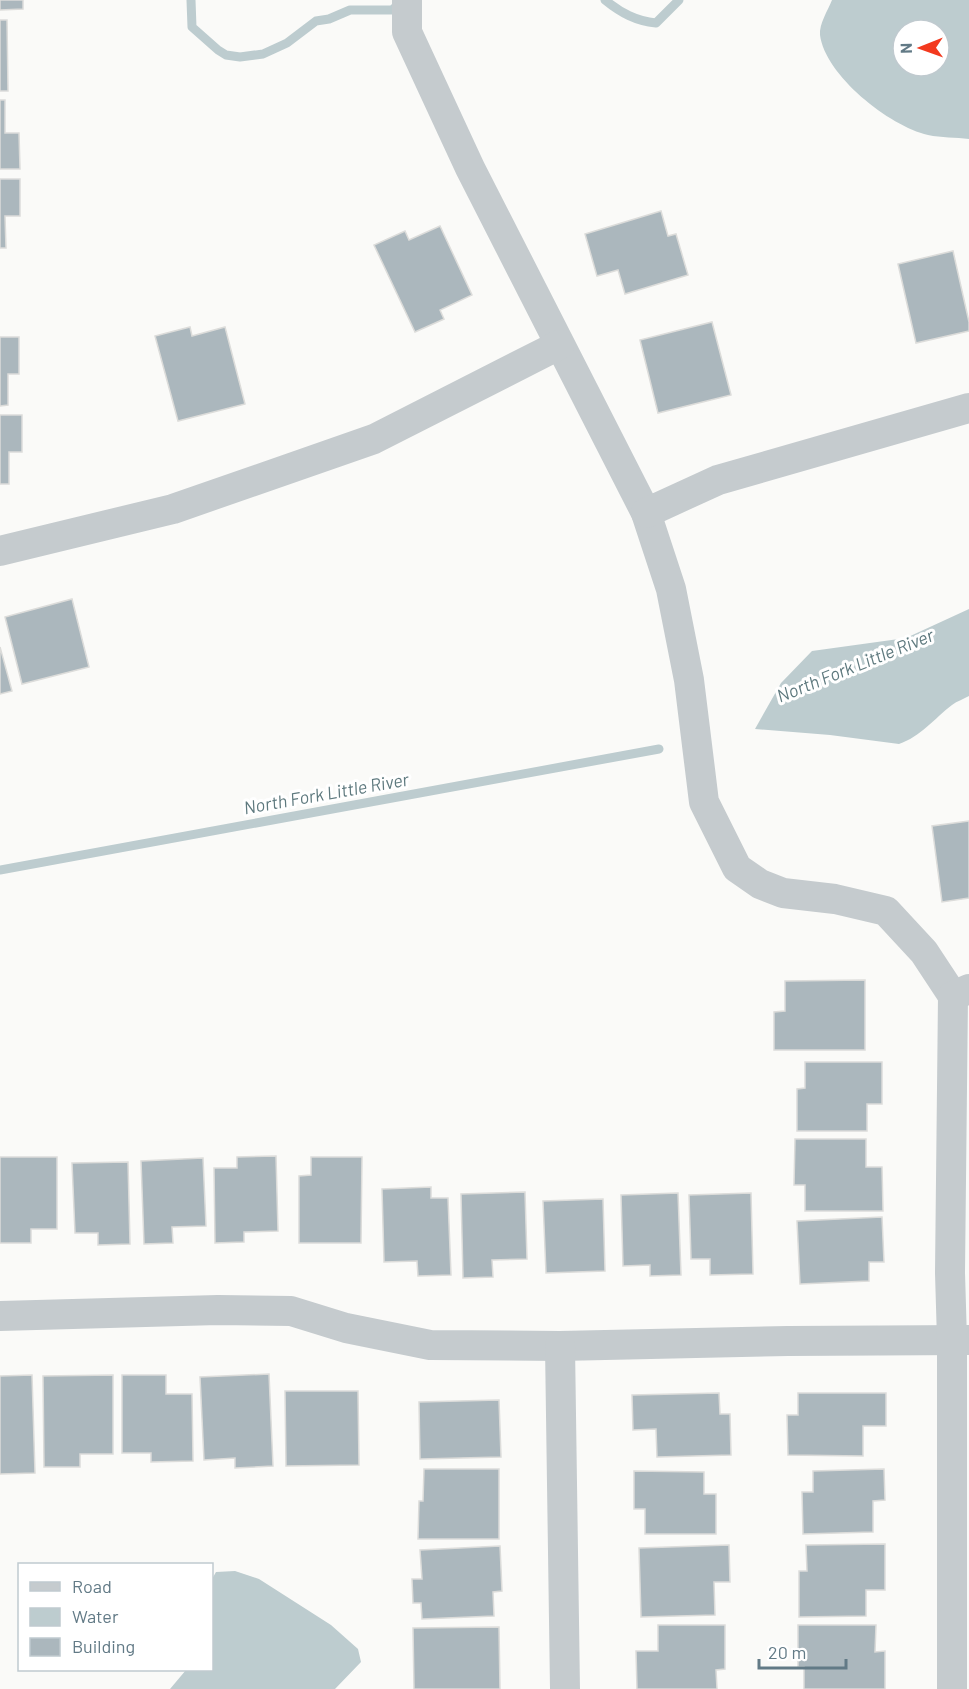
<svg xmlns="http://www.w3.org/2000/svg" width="969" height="1689" viewBox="0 0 969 1689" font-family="Barlow,sans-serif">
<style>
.water{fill:#bdcccf;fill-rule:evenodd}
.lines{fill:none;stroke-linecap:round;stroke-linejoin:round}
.stream{stroke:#bdcccf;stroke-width:9}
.building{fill:#abb7bd;stroke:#dcdcda;stroke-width:1.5}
.street{stroke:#c5cbce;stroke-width:30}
.labels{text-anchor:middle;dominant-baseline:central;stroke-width:6;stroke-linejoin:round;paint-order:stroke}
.water-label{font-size:18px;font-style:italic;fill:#5e797e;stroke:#fff}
</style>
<rect width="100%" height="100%" fill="#fafaf8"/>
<g class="water">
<path d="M832 0H969V139C956 137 941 138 928 135 889 126 825 75 820 35 819 24 828 10 832 0ZM903 30H939V66H903Z"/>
<path d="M969 609V696C964 699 957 701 952 705 935 718 920 737 899 744L830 735 755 729 781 683 812 651 906 638Z"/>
<polygon points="235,1571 259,1579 331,1625 358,1649 361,1662 335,1689 170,1689 186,1670 212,1670 212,1579 216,1572"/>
</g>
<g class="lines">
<g class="stream">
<polyline points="191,0 192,27 218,50 226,55 240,57 263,54 287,43 316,21 329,19 350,10 392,10 401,2"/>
<path d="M605 0C621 13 636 21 656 23L679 0"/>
<polyline points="0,870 659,749"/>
</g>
</g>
<g class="building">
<polygon points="0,0 23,0 23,9 0,10"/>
<polygon points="0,20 7,20 8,91 0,91"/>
<polygon points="0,100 5,100 5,133 19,133 20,169 0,169"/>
<polygon points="0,179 20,179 20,216 5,216 6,248 0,248"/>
<polygon points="661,211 668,236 676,234 688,275 625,294 618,270 597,276 585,234"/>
<polygon points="440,226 472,295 440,310 444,319 415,332 374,245 405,231 409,240"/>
<polygon points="953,251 969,322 969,331 916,343 898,264"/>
<polygon points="712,322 731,395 658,413 640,340"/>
<polygon points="190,327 192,336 225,327 245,404 178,421 155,336"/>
<polygon points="0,337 19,337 19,374 8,374 8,405 0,406"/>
<polygon points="0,415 22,415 22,452 9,452 9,484 0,484"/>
<polygon points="72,599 89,667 22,684 5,617"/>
<polygon points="0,647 12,691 0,694"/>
<polygon points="969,821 969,898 942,902 932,826"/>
<polygon points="865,980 865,1050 774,1050 774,1012 785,1011 785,981"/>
<polygon points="805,1062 882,1062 882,1104 867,1104 867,1131 797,1131 797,1089 805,1088"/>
<polygon points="795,1139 866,1139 866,1167 882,1167 883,1211 805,1211 805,1185 794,1185"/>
<polygon points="276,1156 278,1231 244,1232 244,1242 215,1243 214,1168 237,1168 237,1157"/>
<polygon points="0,1157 57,1157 57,1229 31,1229 31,1243 0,1243"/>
<polygon points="311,1157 362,1157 361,1243 299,1243 299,1176 311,1175"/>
<polygon points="203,1158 206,1226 172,1227 173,1243 144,1244 141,1161"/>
<polygon points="128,1162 130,1244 98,1245 98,1233 75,1233 72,1163"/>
<polygon points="431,1187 431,1198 448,1198 451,1275 418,1276 417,1261 384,1262 382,1189"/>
<polygon points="525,1192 527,1259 492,1260 493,1277 463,1278 461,1194"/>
<polygon points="678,1193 681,1275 650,1276 650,1265 623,1266 621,1195"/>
<polygon points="751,1193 753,1274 710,1275 710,1259 691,1259 689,1195"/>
<polygon points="603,1199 605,1271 546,1273 543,1201"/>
<polygon points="882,1217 884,1262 869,1262 869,1281 800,1284 797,1221"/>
<polygon points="269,1374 273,1466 235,1468 235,1458 204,1460 200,1377"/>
<polygon points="32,1375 35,1473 0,1474 0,1376"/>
<polygon points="113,1375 113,1454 80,1454 80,1467 44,1467 43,1376"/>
<polygon points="122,1375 166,1375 166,1394 192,1394 193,1461 151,1462 151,1453 122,1453"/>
<polygon points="285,1391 358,1391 359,1465 286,1466"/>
<polygon points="719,1393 720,1414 730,1414 731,1455 657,1457 656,1429 633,1430 632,1395"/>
<polygon points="798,1393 886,1393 886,1426 863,1426 863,1456 788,1455 787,1415 798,1415"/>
<polygon points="499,1400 501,1457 420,1459 419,1402"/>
<polygon points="424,1469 499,1469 499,1539 418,1539 419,1501 423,1501"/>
<polygon points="884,1469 885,1500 873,1501 873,1532 803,1534 802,1492 813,1492 813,1471"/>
<polygon points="634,1471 704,1472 704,1494 716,1494 716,1534 645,1534 645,1509 634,1509"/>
<polygon points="885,1544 885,1590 866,1590 866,1616 799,1617 799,1571 807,1571 806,1545"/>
<polygon points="729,1545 730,1582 714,1582 715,1615 641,1617 639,1548"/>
<polygon points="500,1546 502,1591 493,1592 494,1616 422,1619 421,1603 413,1603 412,1579 422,1579 420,1550"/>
<polygon points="658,1625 725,1625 725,1669 716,1670 717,1689 637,1689 636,1651 658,1651"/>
<polygon points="798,1625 876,1625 875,1652 885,1651 885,1689 804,1689 804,1667 798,1667"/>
<polygon points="499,1627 500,1689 414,1689 413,1628"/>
</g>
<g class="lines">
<g class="street">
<polyline points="407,0 407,32 470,168 646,513 671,589 689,680 704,802 737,868 760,884 783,893 835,899 886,911 924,952 953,996"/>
<polyline points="646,513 718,480 969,408"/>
<polyline points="0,551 173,509 374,439 559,345"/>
<polyline points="0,1316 218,1310 291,1311 346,1328 430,1345 560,1346 788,1341 969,1340"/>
<polyline points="560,1346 565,1689"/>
<polyline points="952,1689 952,1340 950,1273 953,996 969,989"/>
</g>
</g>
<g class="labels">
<g class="water-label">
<text transform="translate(855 665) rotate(-22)">North Fork Little River</text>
<text transform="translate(326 793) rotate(-10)">North Fork Little River</text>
</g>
</g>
<rect x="18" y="1563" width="195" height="108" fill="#ffffff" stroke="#c0cacf" stroke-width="1.5"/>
<rect x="30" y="1582" width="30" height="9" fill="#c5cbce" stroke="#c0cacf" stroke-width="1.5"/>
<text x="72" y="1593" font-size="18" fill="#627a86">Road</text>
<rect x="30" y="1608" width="30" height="18" fill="#bdcccf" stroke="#c0cacf" stroke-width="1.5"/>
<text x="72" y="1623" font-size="18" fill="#627a86">Water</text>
<rect x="30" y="1638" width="30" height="18" fill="#abb7bd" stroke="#c0cacf" stroke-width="1.5"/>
<text x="72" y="1653" font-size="18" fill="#627a86">Building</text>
<g transform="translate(921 48) rotate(269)"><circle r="28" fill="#ffffff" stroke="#c0cacf" stroke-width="1.5"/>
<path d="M0-4.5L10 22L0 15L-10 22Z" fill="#f3391e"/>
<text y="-9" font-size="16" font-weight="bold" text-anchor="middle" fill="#627a86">N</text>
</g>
<path d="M759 1659v9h87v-9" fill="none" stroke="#627a86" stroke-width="3"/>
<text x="768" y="1659" font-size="18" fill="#627a86" stroke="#ffffff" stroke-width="4.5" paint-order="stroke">20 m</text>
</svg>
